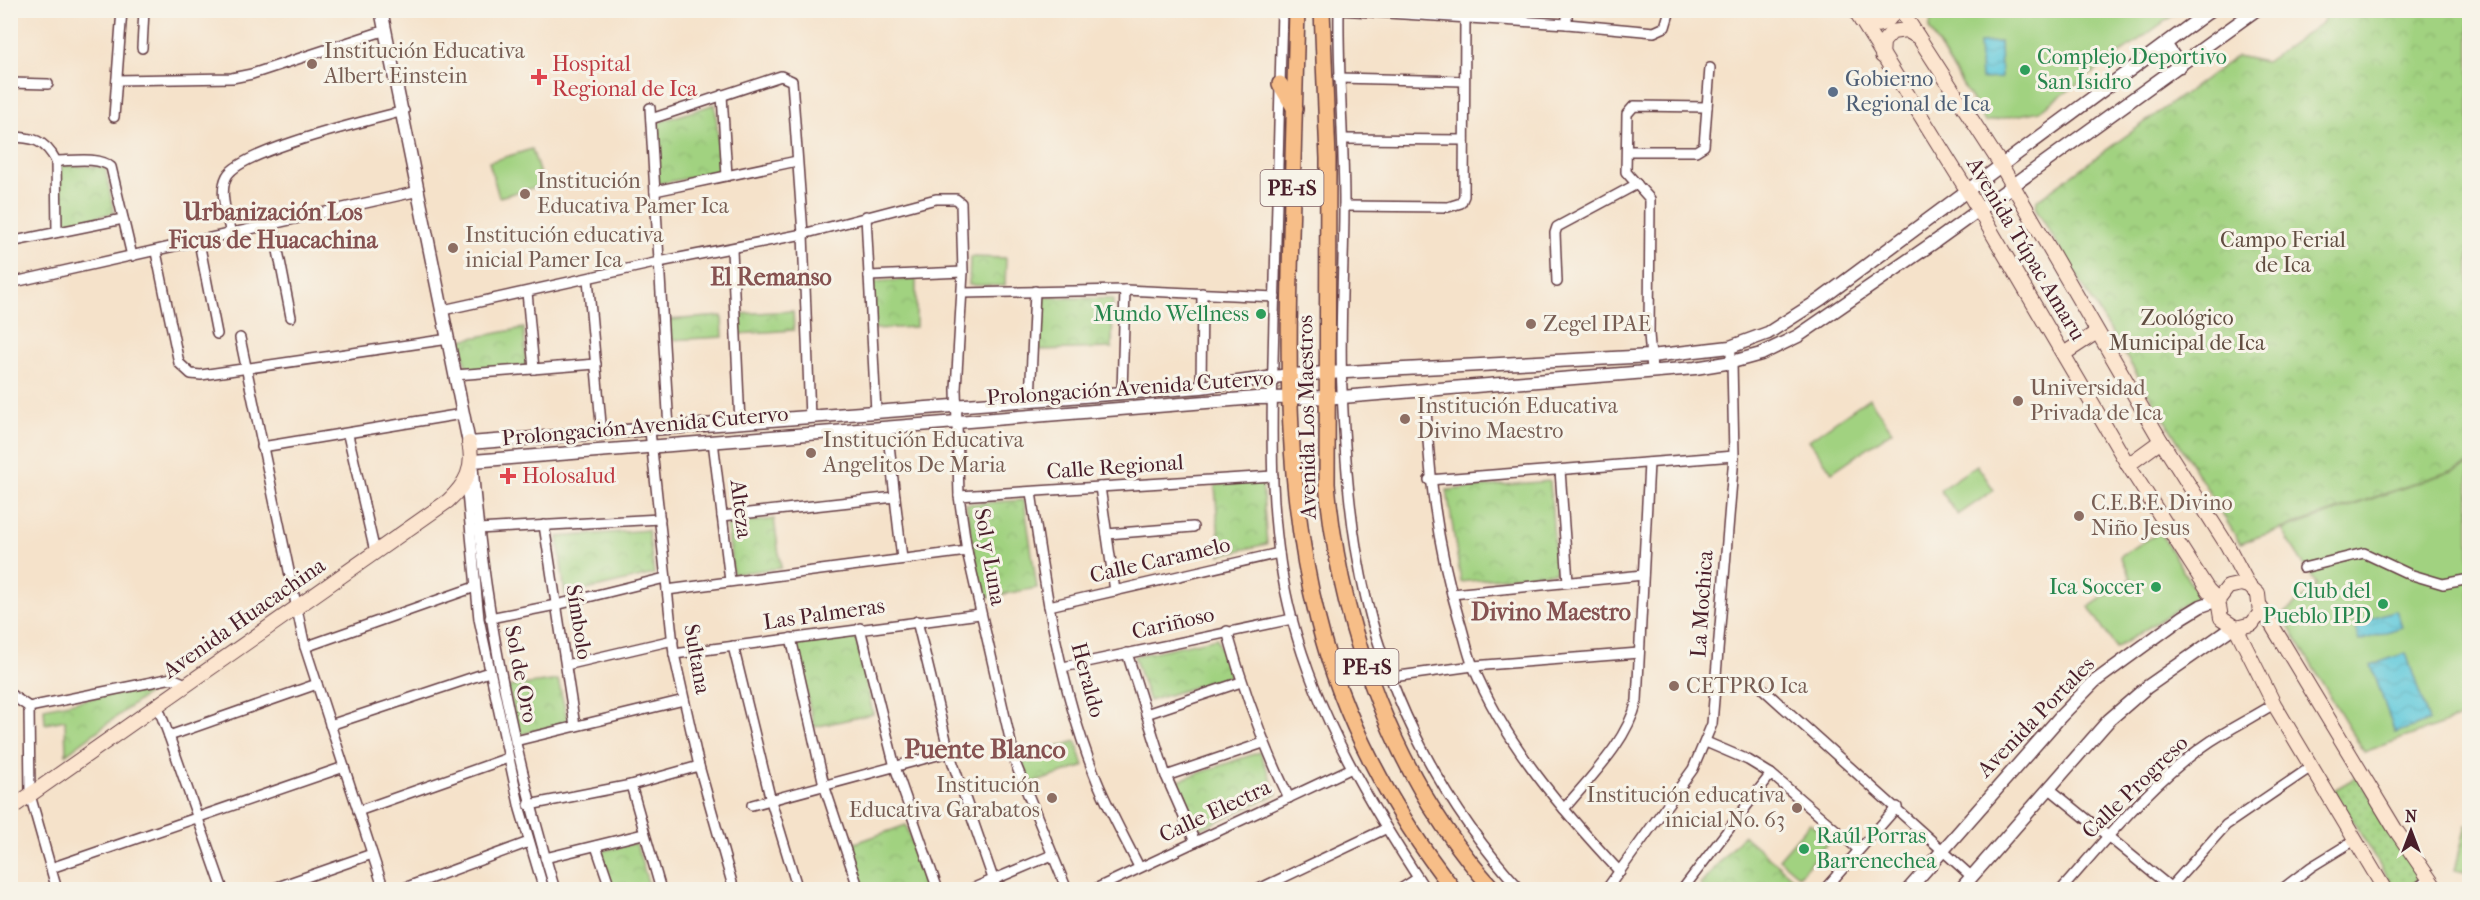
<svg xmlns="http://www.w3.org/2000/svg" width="2480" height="900" viewBox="0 0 2480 900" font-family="'IM FELL French Canon',serif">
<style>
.grass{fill:#a1d280;stroke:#767856;stroke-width:1.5}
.park{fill:url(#park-crowns);stroke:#767856;stroke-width:1.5}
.garden{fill:url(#garden-dots);stroke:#767856;stroke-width:1.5}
.water{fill:url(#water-waves);stroke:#547483;stroke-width:1.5}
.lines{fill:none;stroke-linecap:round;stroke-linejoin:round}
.minor-casing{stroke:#643c43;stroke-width:12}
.tertiary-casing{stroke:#643c43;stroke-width:15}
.secondary-casing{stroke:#643c43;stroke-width:16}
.trunk-casing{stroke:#643c43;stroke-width:18}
.minor{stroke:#fff;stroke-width:9}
.tertiary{stroke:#fff;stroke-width:12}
.secondary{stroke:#fce5cf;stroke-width:14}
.trunk{stroke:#f7be88;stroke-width:15}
.education-dot{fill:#8d6e63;stroke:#f7f3e8;stroke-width:2}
.leisure-dot{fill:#2e9e5b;stroke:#f7f3e8;stroke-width:2}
.health-dot{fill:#e0444e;stroke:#f7f3e8;stroke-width:2}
.service-dot{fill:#5c6f8a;stroke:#f7f3e8;stroke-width:2}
.labels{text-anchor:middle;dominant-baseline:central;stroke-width:6;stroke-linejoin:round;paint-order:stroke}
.shield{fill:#f7f3e8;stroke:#7e5f64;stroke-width:1.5}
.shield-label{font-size:21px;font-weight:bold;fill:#4a1f2b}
.education-label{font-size:22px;fill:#785e54;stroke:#f7f3e8;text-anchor:start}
.leisure-label{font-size:22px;fill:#27864d;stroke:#f7f3e8;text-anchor:end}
.health-label{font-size:22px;fill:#be3a42;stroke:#f7f3e8;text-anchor:start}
.service-label{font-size:22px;fill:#4e5e75;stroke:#f7f3e8;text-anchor:start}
.park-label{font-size:22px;fill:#604c40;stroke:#f7f3e8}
.street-label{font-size:22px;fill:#4a1f2b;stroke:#f7f3e8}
.neighbourhood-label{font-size:24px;font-weight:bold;fill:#865251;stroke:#f7f3e8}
.quarter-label{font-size:26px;font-weight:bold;fill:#865251;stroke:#f7f3e8}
</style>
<defs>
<pattern id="park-crowns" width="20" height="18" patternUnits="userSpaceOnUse" patternTransform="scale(1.5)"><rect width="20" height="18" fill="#a1d280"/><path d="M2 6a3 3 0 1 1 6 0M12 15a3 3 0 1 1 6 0" fill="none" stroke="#8cb46f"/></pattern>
<pattern id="garden-dots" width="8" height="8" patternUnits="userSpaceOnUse" patternTransform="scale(1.5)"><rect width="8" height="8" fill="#a1d280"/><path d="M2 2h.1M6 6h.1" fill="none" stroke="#8cb46f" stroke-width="1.8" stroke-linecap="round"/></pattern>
<pattern id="water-waves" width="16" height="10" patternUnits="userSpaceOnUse" patternTransform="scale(1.5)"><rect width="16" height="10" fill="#5fc9db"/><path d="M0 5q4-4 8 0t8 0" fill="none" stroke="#54acbc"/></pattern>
</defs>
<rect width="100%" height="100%" fill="#f7f3e8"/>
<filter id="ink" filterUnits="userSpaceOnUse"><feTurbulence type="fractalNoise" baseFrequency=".0167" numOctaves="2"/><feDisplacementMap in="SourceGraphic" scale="12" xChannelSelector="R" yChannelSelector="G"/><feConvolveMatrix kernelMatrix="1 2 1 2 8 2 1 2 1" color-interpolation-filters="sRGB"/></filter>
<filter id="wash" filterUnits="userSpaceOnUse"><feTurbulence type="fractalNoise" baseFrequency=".008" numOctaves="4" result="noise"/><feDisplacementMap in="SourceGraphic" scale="24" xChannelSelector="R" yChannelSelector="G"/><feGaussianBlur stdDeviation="1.35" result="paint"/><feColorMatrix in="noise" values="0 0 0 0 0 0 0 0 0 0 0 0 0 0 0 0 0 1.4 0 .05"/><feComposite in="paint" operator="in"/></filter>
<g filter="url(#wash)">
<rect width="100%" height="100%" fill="#f5e2ca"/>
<g class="grass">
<polygon points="1918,11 2179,11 2040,111 1985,122 1929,29 1931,21 1926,13"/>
<polygon points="532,149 543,185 499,197 489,162"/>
<polygon points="1869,398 1892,431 1832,472 1809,440"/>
<polygon points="1977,465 1994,490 1958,515 1940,490"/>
<polygon points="2469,465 2469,715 2364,752 2282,616 2317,585 2282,530"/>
<polygon points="2160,532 2198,596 2116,648 2089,607 2131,578 2120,556"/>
<polygon points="1810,823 1830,840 1799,876 1779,859"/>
</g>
<g class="park">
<polygon points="2326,11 2469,11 2469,465 2240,543 2036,209 2037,200 2237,56 2266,62 2323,22"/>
<polygon points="715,104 721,172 657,184 653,124"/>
<polygon points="59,165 105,167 114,213 59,225"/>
<polygon points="970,257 1006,258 1005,286 969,285"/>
<polygon points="916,279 916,327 874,329 871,282"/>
<polygon points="1038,297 1113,299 1112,348 1037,350"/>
<polygon points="793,311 794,330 738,334 737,314"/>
<polygon points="722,316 723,337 669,340 668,320"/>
<polygon points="524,328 526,366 467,372 461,340"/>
<polygon points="1550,481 1556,572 1461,582 1447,490"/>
<polygon points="1262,482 1267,544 1220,555 1215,485"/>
<polygon points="1024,500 1037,588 982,598 966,504"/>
<polygon points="774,519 781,568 733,574 727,525"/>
<polygon points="648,530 654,574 565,595 558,537"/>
<polygon points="856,635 873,714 814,727 795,644"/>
<polygon points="1217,638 1230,676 1149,701 1134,656"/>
<polygon points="558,680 568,722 519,735 508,687"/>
<polygon points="161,684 66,754 65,720 45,724 44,708"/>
<polygon points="1076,741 1084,766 1030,784 1021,758"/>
<polygon points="1260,752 1277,794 1196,831 1176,781"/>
<polygon points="906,825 928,889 864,889 850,845"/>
<polygon points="2466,825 2469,826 2469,873 2455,870"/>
<polygon points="1743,835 1806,889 1705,890 1700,885"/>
<polygon points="636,843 650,889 611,889 598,852"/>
</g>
<polygon class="garden" points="2358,776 2420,879 2403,889 2394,889 2334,790"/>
<g class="water">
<polygon points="2000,42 2001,78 1981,79 1979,43"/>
<polygon points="2396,610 2402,627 2359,641 2354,624"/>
<polygon points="2406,653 2429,721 2395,733 2371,665"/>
</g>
</g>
<g filter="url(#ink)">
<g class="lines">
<g class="minor-casing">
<g id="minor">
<path d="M1282 10C1279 113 1277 215 1274 318 1272 418 1266 522 1292 619 1318 718 1370 805 1426 890"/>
<path d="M1339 10C1338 76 1344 140 1344 205 1344 267 1339 329 1342 390 1345 459 1350 531 1366 598 1391 704 1446 809 1521 890"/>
<polyline points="1339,10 1567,24 1654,32 1665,27 1670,10"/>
<polyline points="1567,24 1567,10"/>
<polyline points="142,48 144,10"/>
<polyline points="1338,78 1464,81"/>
<polyline points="117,80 232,78 252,74 386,30"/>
<polyline points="10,83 48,84"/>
<polyline points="722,95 727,176"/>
<polyline points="650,108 669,429"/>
<polyline points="114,117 122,10"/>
<polyline points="651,119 781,76 792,81 803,234 810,418"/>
<path d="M10 137C33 137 45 140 56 161 71 161 99 156 111 167L132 256"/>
<polyline points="1344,139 1464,140"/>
<polyline points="1627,151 1696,151 1704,146 1710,68"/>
<polyline points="56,161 57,232"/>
<polyline points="655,191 797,161"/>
<polyline points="1344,206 1448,207 1461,203 1464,196 1465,18"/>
<polyline points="866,216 876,412"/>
<polyline points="273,225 291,317"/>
<path d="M231 235C228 217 218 193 227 176 241 150 371 120 404 111"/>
<polyline points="10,242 123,219"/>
<polyline points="199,242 217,334"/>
<polyline points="732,250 740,423"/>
<polyline points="156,252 179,363 191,374 201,375 449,339"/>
<polyline points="869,276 963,272"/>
<polyline points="588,279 602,435"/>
<polyline points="1557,282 1555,233 1557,227 1637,184"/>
<polyline points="10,283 419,191"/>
<polyline points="527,292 534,369"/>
<polyline points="962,293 1125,290 1275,297"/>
<polyline points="443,310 659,262 803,234 936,199 956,199 961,203 963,272 956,389 959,496 967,551 1016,765 1067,890"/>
<polyline points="240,338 305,647 384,890"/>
<polyline points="1652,370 1649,334 1650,199 1626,172 1627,114 1634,106 1707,107"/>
<polyline points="455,375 596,364"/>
<polyline points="1201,387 1202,293"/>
<path d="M1425 390C1429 472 1435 539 1459 619 1464 634 1467 651 1473 666 1505 744 1563 811 1620 872"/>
<polyline points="1122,392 1125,290"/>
<polyline points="1030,400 1035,291"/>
<polyline points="887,427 902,559"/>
<polyline points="650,431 674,654 699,766 734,890"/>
<polyline points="348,435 375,552"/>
<polyline points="713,441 730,581"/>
<polyline points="262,447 462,414"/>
<path d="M473 466C484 610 513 751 555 890"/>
<polyline points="1560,470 1568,582"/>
<polyline points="1429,480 1734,456"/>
<polyline points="466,482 479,619 520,809 544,890"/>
<polyline points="1100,487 1115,591"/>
<path d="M1031 492C1045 589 1060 690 1097 781 1109 810 1125 839 1139 867"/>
<polyline points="959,496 1273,476"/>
<polyline points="722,516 895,497"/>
<polyline points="544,525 575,726"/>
<polyline points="478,529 660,519"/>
<polyline points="1107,534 1193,527"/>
<polyline points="2303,568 2364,553 2409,574 2443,584 2470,579"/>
<polyline points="667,590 967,551"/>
<polyline points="1452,594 1643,575"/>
<polyline points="1049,606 1279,553"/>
<polyline points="490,618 556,605 665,578"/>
<polyline points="917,621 949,752 997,890"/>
<polyline points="860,628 895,767 938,890"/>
<path d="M1227 631C1243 689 1263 744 1289 798"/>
<polyline points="791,638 824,785 859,890"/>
<polyline points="733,646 771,801 798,890"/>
<polyline points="305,647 475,587"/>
<polyline points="1127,653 1166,776 1195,842"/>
<polyline points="674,654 980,614"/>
<polyline points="566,665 673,640"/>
<polyline points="1063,667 1292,619"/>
<polyline points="1392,677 1473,666 1639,653"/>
<polyline points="1763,689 1972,877"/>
<polyline points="10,694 29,707 172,678 186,684"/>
<polyline points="157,704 169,736 317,684"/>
<polyline points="29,707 30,795 57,890"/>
<polyline points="1146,714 1241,682"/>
<polyline points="330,725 489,672"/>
<polyline points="169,736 223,890"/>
<polyline points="515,741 684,700"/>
<polyline points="1706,742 1748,760 1771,774 1858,849"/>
<polyline points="1166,776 1263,743"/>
<polyline points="631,785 661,890"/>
<polyline points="2050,789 2170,887"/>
<polyline points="529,805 631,785 699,766"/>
<polyline points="752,805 949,752"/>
<path d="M1564 809C1591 776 1626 743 1637 701L1649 463"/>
<polyline points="358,811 508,758"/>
<polyline points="596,846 611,890"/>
<polyline points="545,858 643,834"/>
<polyline points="51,868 344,767"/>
<polyline points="269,890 372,854"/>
<polyline points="399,890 529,842"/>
<polyline points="969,890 1052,855"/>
<polyline points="1093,890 1352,768"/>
<polyline points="1257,890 1385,829"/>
<polyline points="1399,890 1418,878"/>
<polyline points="1606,890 1693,769 1712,724 1734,456 1732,362 1730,347"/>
<polyline points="1682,890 1771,774"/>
<polyline points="1824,890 1897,807"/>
<path d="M2061 890C2107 838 2153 780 2211 741 2231 728 2253 717 2274 704"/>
<polyline points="2168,890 2226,825 2311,767"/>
<polyline points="2281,890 2311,867 2355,840"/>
<polyline points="2415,890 2429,879"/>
</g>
</g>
<g class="tertiary-casing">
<g id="tertiary">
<polyline points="381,10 469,443 1201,387 1289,375 1651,356 1730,347 1768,333 1821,299 2211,10"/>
<polyline points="2166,45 2180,66"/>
<polyline points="473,461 1256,398 1342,397 1695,368 1732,362 1761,354 1798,336 1936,241 2256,10"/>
<polyline points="1908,890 2060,717 2094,682 2183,617 2201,606 2218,600"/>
<polyline points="1960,890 2109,720 2147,687 2233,627"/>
</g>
</g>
<g class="secondary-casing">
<g id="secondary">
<polyline points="1855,10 1967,190 2128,465 2208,590 2218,600"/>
<polyline points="1901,10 2001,165 2161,441 2227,545 2249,586 2258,594 2260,613 2252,624 2236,628 2221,618 2218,600 2228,587 2242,584 2249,586"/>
<path d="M1861 21C1875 29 1888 25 1895 10"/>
<polyline points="1882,56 1883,42 1892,32 1906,30 1918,37"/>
<polyline points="2065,353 2097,332"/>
<polyline points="2128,465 2161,441"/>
<polyline points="2261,607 2395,829 2437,890"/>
<polyline points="2236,628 2274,704 2385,890"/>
<path d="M10 809 448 501C466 484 475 468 469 443"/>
</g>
</g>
<g class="trunk-casing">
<g id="trunk">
<path d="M1297 10C1295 86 1293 161 1291 236 1287 365 1286 495 1318 620 1342 718 1392 811 1454 890"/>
<path d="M1322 10 1328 159 1327 484C1340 628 1395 782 1494 890"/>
<polyline points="1280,84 1295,109"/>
</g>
</g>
<use href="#minor" class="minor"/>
<use href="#tertiary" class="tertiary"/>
<use href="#secondary" class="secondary"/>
<use href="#trunk" class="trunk"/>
</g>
</g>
<g class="education-dot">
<circle cx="312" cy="64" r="6"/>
<circle cx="525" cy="194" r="6"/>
<circle cx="453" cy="248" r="6"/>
<circle cx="1531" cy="324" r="6"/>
<circle cx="2018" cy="401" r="6"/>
<circle cx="1405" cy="419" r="6"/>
<circle cx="811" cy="453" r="6"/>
<circle cx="2079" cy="516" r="6"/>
<circle cx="1674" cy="686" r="6"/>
<circle cx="1052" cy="798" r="6"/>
<circle cx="1797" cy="808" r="6"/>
</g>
<g class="leisure-dot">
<circle cx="2025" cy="70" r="6"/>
<circle cx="1261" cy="314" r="6"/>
<circle cx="2156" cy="587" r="6"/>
<circle cx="2383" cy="604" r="6"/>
<circle cx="1804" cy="849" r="6"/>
</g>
<g class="health-dot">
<path d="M536 68h6v6h6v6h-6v6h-6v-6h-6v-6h6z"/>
<path d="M505 467h6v6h6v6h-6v6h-6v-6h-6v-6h6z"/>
</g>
<circle class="service-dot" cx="1833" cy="92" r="6"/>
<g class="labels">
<g class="shield">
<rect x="1260.5" y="170" width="63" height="36" rx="4.5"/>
<rect x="1335.5" y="649" width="63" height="36" rx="4.5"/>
</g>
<g class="shield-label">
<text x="1292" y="188">PE-1S</text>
<text x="1367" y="667">PE-1S</text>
</g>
<g class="education-label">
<text x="324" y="51">Institución Educativa<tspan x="324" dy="25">Albert Einstein</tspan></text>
<text x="537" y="181">Institución<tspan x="537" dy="25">Educativa Pamer Ica</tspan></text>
<text x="465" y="235">Institución educativa<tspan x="465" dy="25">inicial Pamer Ica</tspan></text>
<text x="1543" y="324">Zegel IPAE</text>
<text x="2030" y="388">Universidad<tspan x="2030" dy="25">Privada de Ica</tspan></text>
<text x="1417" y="406">Institución Educativa<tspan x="1417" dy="25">Divino Maestro</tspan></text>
<text x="823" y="440">Institución Educativa<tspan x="823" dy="25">Angelitos De Maria</tspan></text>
<text x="2091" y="503">C.E.B.E. Divino<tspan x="2091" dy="25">Niño Jesus</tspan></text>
<text x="1686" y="686">CETPRO Ica</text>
<text x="1040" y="785" text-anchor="end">Institución<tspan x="1040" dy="25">Educativa Garabatos</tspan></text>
<text x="1785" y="795" text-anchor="end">Institución educativa<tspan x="1785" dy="25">inicial No. 63</tspan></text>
</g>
<g class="leisure-label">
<text x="2037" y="57" text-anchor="start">Complejo Deportivo<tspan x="2037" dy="25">San Isidro</tspan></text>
<text x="1249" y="314">Mundo Wellness</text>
<text x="2144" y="587">Ica Soccer</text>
<text x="2371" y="591">Club del<tspan x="2371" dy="25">Pueblo IPD</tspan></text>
<text x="1816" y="836" text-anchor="start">Raúl Porras<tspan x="1816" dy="25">Barrenechea</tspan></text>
</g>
<g class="health-label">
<text x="552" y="64">Hospital<tspan x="552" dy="25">Regional de Ica</tspan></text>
<text x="522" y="476">Holosalud</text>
</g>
<g class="service-label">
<text x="1845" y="79">Gobierno<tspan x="1845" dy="25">Regional de Ica</tspan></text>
</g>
<g class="park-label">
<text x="2283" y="240">Campo Ferial<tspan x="2283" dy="25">de Ica</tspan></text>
<text x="2187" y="318">Zoológico<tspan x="2187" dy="25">Municipal de Ica</tspan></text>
</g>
<g class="street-label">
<text transform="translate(2026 249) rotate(59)">Avenida Túpac Amaru</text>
<text transform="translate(1130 388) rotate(-4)">Prolongación Avenida Cutervo</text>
<text transform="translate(1307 417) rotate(-91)">Avenida Los Maestros</text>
<text transform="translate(645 426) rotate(-5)">Prolongación Avenida Cutervo</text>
<text transform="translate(1115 467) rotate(-4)">Calle Regional</text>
<text transform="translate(741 509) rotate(83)">Alteza</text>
<text transform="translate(990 557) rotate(80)">Sol y Luna</text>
<text transform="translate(1160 560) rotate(-13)">Calle Caramelo</text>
<text transform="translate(1702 604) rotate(-86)">La Mochica</text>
<text transform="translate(824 614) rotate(-8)">Las Palmeras</text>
<text transform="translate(244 618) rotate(-35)">Avenida Huacachina</text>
<text transform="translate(579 622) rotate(81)">Símbolo</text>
<text transform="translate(1173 623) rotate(-13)">Cariñoso</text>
<text transform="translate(697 659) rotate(80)">Sultana</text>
<text transform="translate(521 674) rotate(79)">Sol de Oro</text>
<text transform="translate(1088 680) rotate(75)">Heraldo</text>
<text transform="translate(2036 717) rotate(-46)">Avenida Portales</text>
<text transform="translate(2135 787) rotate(-44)">Calle Progreso</text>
<text transform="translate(1215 811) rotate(-25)">Calle Electra</text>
</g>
<g class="neighbourhood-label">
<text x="273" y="212">Urbanización Los<tspan x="273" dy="28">Ficus de Huacachina</tspan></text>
<text x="771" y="277">El Remanso</text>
<text x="1551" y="612">Divino Maestro</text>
</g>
<g class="quarter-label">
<text x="985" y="749">Puente Blanco</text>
</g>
</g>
<rect width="2480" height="900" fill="none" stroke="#f7f3e8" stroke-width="36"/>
<g transform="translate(2411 831)" stroke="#f7f3e8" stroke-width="4.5" paint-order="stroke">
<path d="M0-4.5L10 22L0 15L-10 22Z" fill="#4a1f2b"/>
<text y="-9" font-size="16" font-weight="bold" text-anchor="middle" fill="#4a1f2b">N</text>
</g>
</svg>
